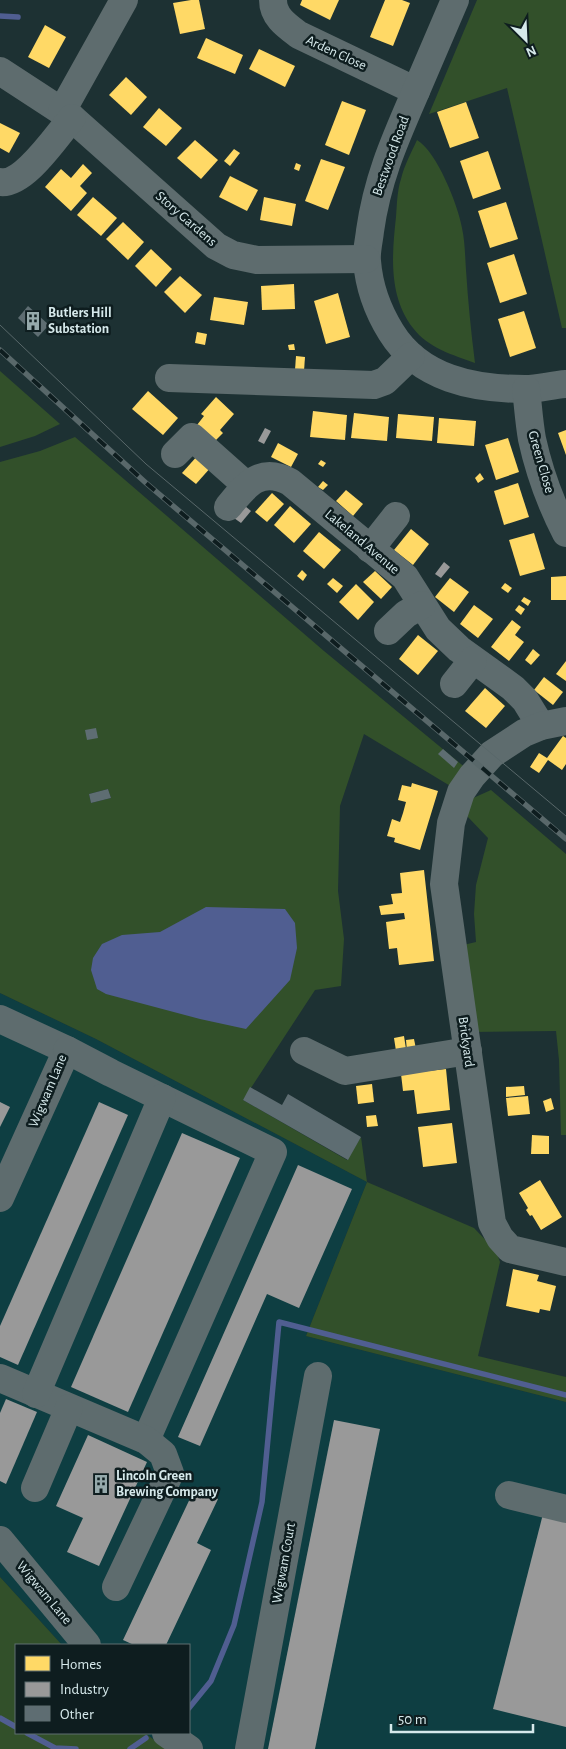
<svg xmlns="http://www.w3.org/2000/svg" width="566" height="1749" viewBox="0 0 566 1749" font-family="'Alegreya Sans',sans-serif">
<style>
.built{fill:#0e3e42}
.green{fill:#32502a;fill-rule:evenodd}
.water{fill:#505e91}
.homes{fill:#ffd966}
.industry{fill:#999}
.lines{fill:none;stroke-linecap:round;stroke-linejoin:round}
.stream{stroke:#505e91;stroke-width:5.5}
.building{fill:#5e6d72}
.minor{stroke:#5e6c6e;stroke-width:28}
.tram{stroke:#59686a;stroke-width:1}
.rail-casing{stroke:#59686a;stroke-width:5.5}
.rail{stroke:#0e1d1f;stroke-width:4;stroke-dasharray:11;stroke-linecap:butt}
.labels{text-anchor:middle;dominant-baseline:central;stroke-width:5;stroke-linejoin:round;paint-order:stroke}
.street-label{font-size:14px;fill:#d6e9eb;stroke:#0e1d1f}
.poi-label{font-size:14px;font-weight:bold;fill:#d6e9eb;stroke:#0e1d1f;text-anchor:start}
</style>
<rect width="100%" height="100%" fill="#1d3133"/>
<polygon class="built" points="0,993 96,1039 367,1182 306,1336 566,1402 566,1749 166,1749 145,1733 189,1733 189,1645 62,1645 0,1577"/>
<g class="green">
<polygon points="477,0 566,0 566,328 562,328 507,88 429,114"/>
<path d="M417 140C437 152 458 205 462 228 465 242 465 256 466 270 468 301 471 332 475 363 453 355 428 348 413 328 388 296 392 254 396 217 397 205 397 191 401 179 404 166 411 153 417 140Z"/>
<polygon points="0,371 60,424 35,436 0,447"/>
<path d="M75 437 324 651 467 769 452 787 364 734 340 806 338 891 344 939 341 986 315 990 243 1100 347 1160 361 1137 367 1182 474 1228 496 1251 500 1262 478 1356 566 1377V1402L306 1336 367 1182 96 1039 0 993V462L40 451ZM108 789 111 798 91 803 89 794Z"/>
<polygon points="491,790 566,854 566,1135 561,1135 559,1060 556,1031 470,1032 459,946 476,942 474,914 476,885 488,838 467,816 471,799"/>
<polygon points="0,1577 62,1645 16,1645 16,1733 145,1733 166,1749 0,1749"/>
</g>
<polygon class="water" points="206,907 285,909 295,923 297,948 290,980 246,1029 200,1019 106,994 97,989 91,970 93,958 102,944 122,935 160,932"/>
<g class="homes">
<polygon points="191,0 199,0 205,29 180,34 173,3"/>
<polygon points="302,0 339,0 330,20 300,5"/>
<polygon points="385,0 402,0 410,3 393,46 370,37"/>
<polygon points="45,25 66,37 49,68 28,57"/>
<polygon points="206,38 243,55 235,74 197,58"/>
<polygon points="259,49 295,66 285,87 249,69"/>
<polygon points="126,77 147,97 131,115 109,95"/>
<polygon points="342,101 366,110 349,155 325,145"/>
<polygon points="466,102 479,138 450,148 437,112"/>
<polygon points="159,108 182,128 166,146 143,127"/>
<polygon points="0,123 20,133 9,153 0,148"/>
<polygon points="195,140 218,160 201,179 177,158"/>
<polygon points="234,149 240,153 230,166 224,161"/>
<polygon points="488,151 501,189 473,199 460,161"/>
<polygon points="321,159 345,167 328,210 305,201"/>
<polygon points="296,163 301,165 299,171 294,169"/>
<polygon points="83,164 92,173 80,186 87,193 71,211 45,187 61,169 71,178"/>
<polygon points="230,176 258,190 247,211 219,197"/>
<polygon points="93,197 117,218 101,236 77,215"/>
<polygon points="264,197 296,204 292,226 260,220"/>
<polygon points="506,202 518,239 490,248 478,211"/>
<polygon points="123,222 144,242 128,260 106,239"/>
<polygon points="151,249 172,269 156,287 135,266"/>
<polygon points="514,254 527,294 500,303 487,263"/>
<polygon points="180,276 202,295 185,313 164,292"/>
<polygon points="294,284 295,309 262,310 261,286"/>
<polygon points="338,293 350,337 326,344 314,301"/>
<polygon points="214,297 248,302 244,325 210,320"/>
<polygon points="524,311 536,348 510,357 498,319"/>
<polygon points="197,332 207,334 205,345 195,343"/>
<polygon points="294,344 295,350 289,350 288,345"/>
<polygon points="296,356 305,357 304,371 295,370"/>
<polygon points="148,391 178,418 163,435 132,409"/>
<polygon points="216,397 234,414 220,430 223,433 215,441 197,425 204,416 201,414"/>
<polygon points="313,411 347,415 345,440 310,437"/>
<polygon points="354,413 389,417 387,441 351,438"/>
<polygon points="398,414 434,417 432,441 396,438"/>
<polygon points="439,418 476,421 474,446 437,443"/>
<polygon points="566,430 566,455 558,433"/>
<polygon points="508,438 519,472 496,480 485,445"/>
<polygon points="278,443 298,454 291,467 271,457"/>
<polygon points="199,454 212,466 196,484 182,473"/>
<polygon points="321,460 326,463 323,467 318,464"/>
<polygon points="480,473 484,479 478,483 475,478"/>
<polygon points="323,481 328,485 323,490 318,487"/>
<polygon points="518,483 529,517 504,525 494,491"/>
<polygon points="346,490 363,504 353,516 336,501"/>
<polygon points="272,493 284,504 267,522 255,512"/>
<polygon points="290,506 311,524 294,543 274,525"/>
<polygon points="411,529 429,544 413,565 394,550"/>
<polygon points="319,532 341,550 324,569 303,551"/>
<polygon points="534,533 545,569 520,576 509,540"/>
<polygon points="302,570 307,575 303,581 297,576"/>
<polygon points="375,571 392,587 381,599 363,582"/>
<polygon points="566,576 566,600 551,600 551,577"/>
<polygon points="333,578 343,586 337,593 327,584"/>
<polygon points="450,578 469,592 454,612 435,597"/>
<polygon points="505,583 512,588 508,593 501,588"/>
<polygon points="356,584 374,602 358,620 339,602"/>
<polygon points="524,597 531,601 528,606 521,601"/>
<polygon points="474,605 493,619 478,638 460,624"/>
<polygon points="519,605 525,609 521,615 515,610"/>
<polygon points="512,620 521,627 515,635 524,642 509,661 491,647"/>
<polygon points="418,635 438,651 418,675 399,659"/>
<polygon points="533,649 540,655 531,665 525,660"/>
<polygon points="566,661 566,681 556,674"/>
<polygon points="544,677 563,692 553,705 534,690"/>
<polygon points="485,688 505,706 486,728 465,711"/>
<polygon points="563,736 566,738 566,764 562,770 548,760 539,773 530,767 539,753 547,758"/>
<polygon points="412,783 438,791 420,850 394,842 395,838 387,836 392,819 400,822 403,813 406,802 398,800 402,785 411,787"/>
<polygon points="424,870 434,961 399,965 397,948 389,949 386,922 405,919 404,913 381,915 379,906 393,904 391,894 402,893 400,873"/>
<polygon points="404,1036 406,1049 396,1051 394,1038"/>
<polygon points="414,1039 416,1049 407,1051 406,1040"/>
<polygon points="446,1069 450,1110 417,1114 414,1090 403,1091 401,1074"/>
<polygon points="372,1084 374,1102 358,1104 356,1086"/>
<polygon points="524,1086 525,1095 506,1097 506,1087"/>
<polygon points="528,1096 530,1114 508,1116 506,1098"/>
<polygon points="551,1098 554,1109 546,1112 543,1101"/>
<polygon points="376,1115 378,1126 367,1127 366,1116"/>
<polygon points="452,1123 457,1163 423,1167 418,1127"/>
<polygon points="532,1135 549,1136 549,1154 531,1154"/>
<polygon points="540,1180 562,1217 541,1230 532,1215 530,1216 526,1210 528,1208 519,1193"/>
<polygon points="513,1269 539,1275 537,1281 556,1286 550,1311 540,1309 539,1313 506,1306"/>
</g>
<g class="industry">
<polygon points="265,428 271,431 264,444 258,441"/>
<polygon points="245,506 251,511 241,523 234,518"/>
<polygon points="444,562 450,567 441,578 435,574"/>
<polygon points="0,1102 10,1107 0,1127"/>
<polygon points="99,1102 128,1115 18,1365 0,1357 0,1326"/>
<polygon points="182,1133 240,1158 128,1412 71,1387"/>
<polygon points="298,1165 352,1189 299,1308 267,1294 200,1446 178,1437"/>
<polygon points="6,1399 37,1412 6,1484 0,1481 0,1413"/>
<polygon points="334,1420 380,1429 315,1749 268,1749"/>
<polygon points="88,1435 147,1462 99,1566 67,1552 83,1518 56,1506"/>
<polygon points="195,1488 218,1499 197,1543 211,1550 166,1645 134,1645 123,1640"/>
<polygon points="543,1514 566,1520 566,1727 493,1709"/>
</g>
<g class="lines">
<g class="stream">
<polyline points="0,16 18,17"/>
<polyline points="189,1708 211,1681 234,1625 262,1502 279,1322 566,1395"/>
<polyline points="0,1718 16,1727"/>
<polyline points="27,1733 55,1748 76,1749"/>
<polyline points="130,1749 146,1738"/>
</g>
</g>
<g class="building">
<polygon points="28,306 49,325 38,337 18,318"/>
<polygon points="96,728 98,738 87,740 85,730"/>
<polygon points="443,749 458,762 454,768 438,754"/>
<polygon points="108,789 111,798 91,803 89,794"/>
<polygon points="250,1087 282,1105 288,1094 361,1137 348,1160 243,1100"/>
</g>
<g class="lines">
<g class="minor">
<path d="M273 0C273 17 287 26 299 35L416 91"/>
<path d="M455 0C441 33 427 65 413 98 393 144 377 181 370 231 369 241 366 252 367 261 369 287 378 311 391 332 420 379 474 389 525 389 538 389 552 385 566 384"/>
<polyline points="0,71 72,118 216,246 233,255 257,260 366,259"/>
<polyline points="62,111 124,0"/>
<path d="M0 182C24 186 57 135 72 118"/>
<polyline points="169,378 374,385 385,381 411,356"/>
<path d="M526 389C528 405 529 422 532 439 539 471 551 504 566 533"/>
<polyline points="175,454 192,437 246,485"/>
<path d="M228 507C246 485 260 466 290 482L405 577 438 629 459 649 513 688 525 700 541 726"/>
<polyline points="370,549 396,516"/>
<polyline points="388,631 406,614 422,605"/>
<polyline points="454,684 473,660"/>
<polyline points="566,721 541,726 524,733 492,754 472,776 461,792 451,823 444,884 492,1223 500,1238 510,1249 566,1262"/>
<polyline points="0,1019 67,1050 0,1198"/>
<polyline points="67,1050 111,1073 273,1152 146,1440"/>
<polyline points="304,1051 345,1071 468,1051"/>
<polyline points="0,1378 146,1440 163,1454 170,1473 116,1587"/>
<polyline points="36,1394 162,1098"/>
<polyline points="35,1488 69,1408"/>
<polyline points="509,1495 566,1509"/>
<polyline points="0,1540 87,1645"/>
<polyline points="166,1733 189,1749"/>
<polyline points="249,1749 318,1376"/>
</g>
<polyline class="tram" points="0,325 146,464 566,816"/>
<g class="rail-casing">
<polyline id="rail" points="0,350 146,483 566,839"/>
</g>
<use href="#rail" class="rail"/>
</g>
<defs>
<g id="building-bare" transform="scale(1.5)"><path d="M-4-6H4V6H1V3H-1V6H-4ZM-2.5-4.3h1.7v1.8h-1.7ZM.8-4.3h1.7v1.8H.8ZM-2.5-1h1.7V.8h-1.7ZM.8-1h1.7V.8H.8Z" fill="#95a9ab" stroke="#0e1d1f" stroke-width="2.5" paint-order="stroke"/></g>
</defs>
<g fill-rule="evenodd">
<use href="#building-bare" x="33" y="321"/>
<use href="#building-bare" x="101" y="1484"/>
</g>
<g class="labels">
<g class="street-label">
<text transform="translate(336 53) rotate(25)">Arden Close</text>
<text transform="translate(391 156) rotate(-70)">Bestwood Road</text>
<text transform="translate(186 219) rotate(41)">Story Gardens</text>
<text transform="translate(541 462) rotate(74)">Green Close</text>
<text transform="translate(362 542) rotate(40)">Lakeland Avenue</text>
<text transform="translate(466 1042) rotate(82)">Brickyard</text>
<text transform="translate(48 1091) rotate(-67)">Wigwam Lane</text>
<text transform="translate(284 1563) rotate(-80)">Wigwam Court</text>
<text transform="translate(44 1593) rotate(50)">Wigwam Lane</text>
</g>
<g class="poi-label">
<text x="48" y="313">Butlers Hill<tspan x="48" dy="16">Substation</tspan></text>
<text x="116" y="1476">Lincoln Green<tspan x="116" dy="16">Brewing Company</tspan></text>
</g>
</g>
<rect x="15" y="1644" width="175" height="90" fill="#0e1d1f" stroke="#5e6f71"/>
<rect x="25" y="1656" width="25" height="15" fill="#ffd966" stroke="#5e6f71"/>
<text x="60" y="1669" font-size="15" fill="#d6e9eb">Homes</text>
<rect x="25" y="1682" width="25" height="15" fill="#999999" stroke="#5e6f71"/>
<text x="60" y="1694" font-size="15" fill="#d6e9eb">Industry</text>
<rect x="25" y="1706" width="25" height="15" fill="#5e6d72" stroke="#5e6f71"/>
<text x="60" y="1719" font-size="15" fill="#d6e9eb">Other</text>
<g transform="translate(526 40) rotate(156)" stroke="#0e1d1f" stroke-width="4" paint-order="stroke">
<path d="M0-4L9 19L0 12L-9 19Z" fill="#d6e9eb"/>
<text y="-8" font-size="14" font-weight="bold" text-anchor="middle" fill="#d6e9eb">N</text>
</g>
<path d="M391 1724v8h142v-8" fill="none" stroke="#d6e9eb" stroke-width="2.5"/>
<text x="398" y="1724" font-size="15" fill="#d6e9eb" stroke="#0e1d1f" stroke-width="4" paint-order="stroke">50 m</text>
</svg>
